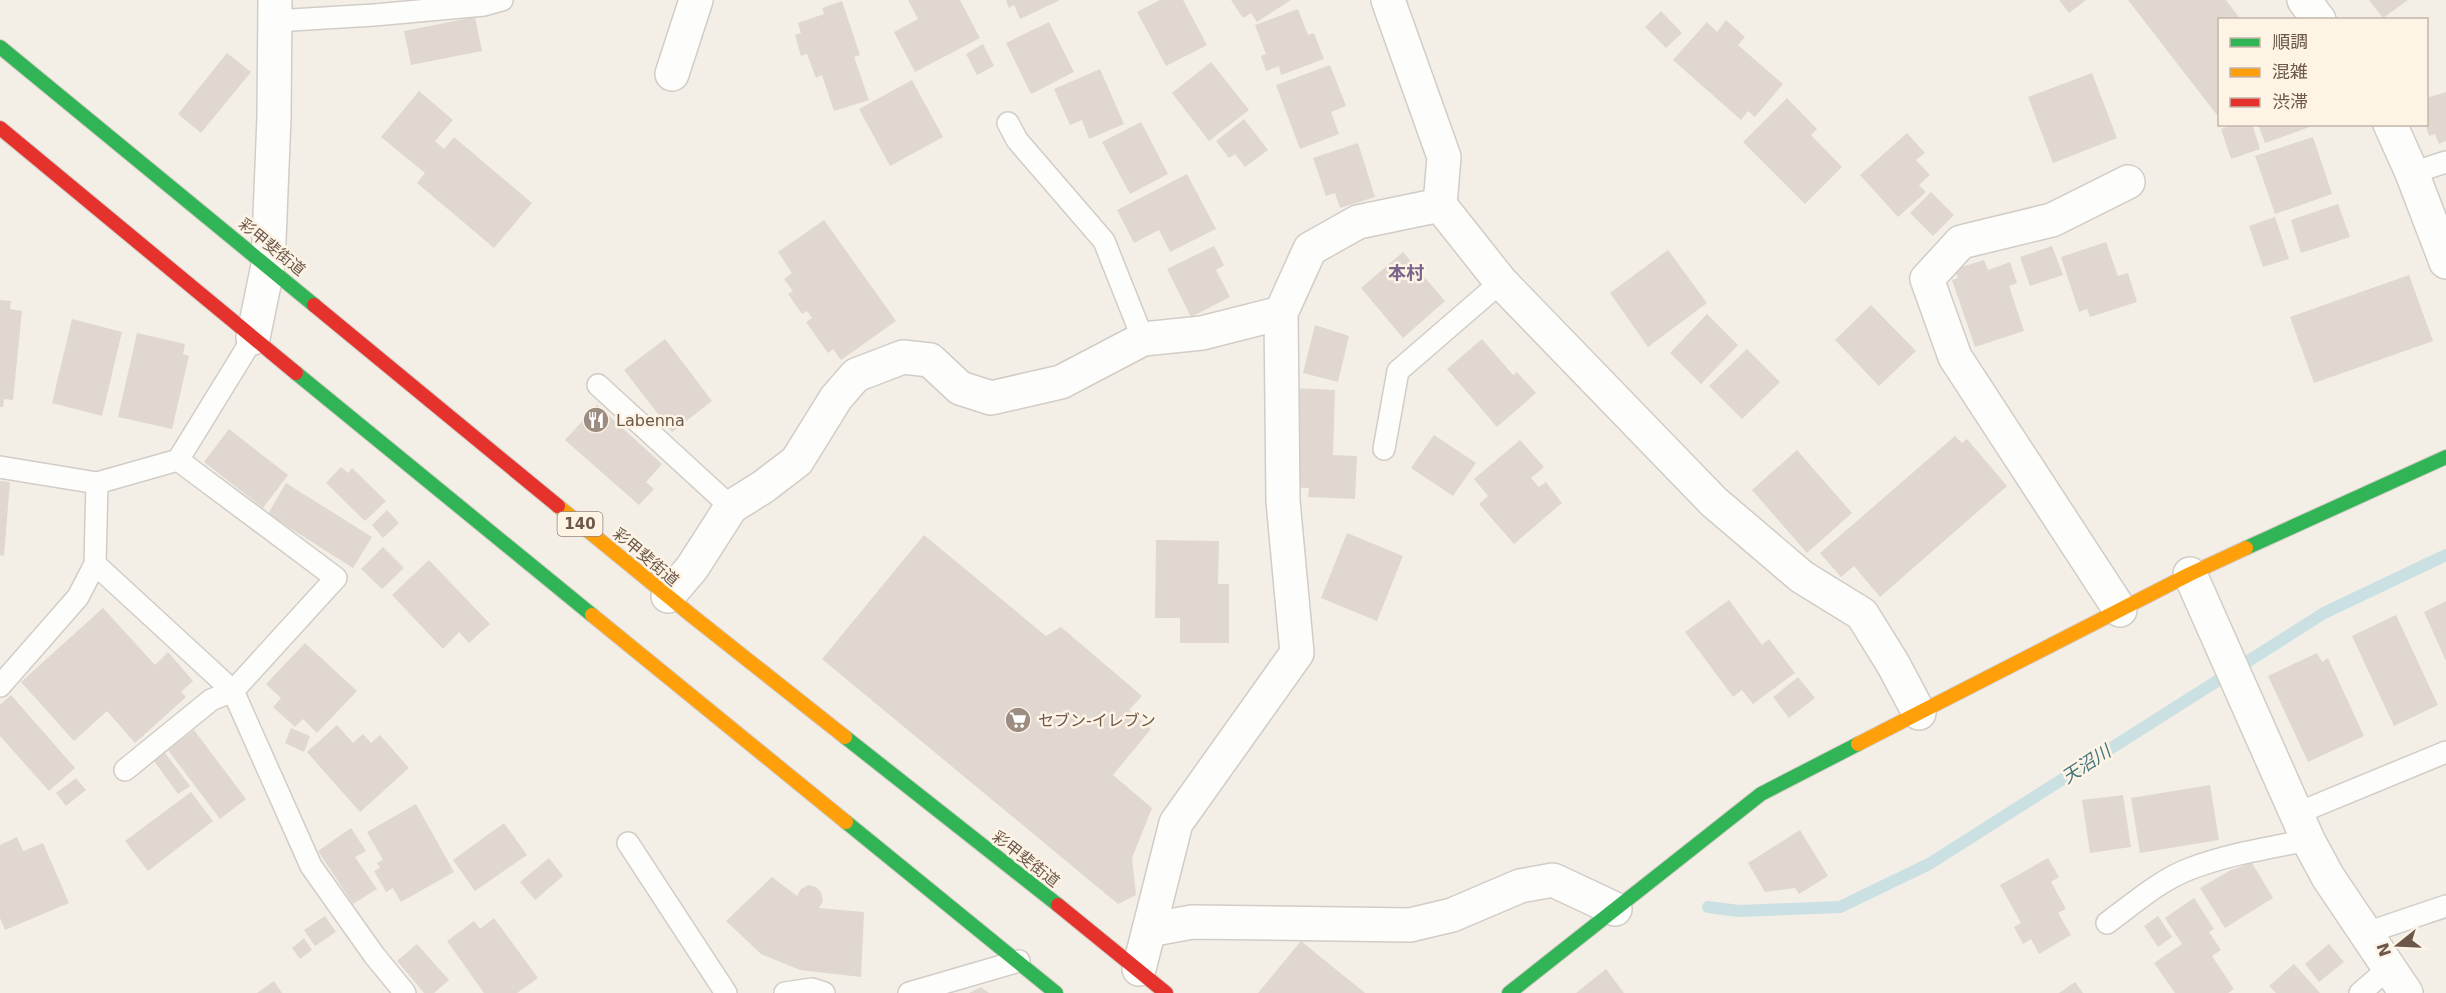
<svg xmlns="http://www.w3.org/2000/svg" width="2446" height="993" viewBox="0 0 2446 993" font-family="'DejaVu Sans','Noto Sans JP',sans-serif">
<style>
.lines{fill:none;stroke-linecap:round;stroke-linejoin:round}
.stream{stroke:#cae0e2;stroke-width:12}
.building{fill:#dfd7d0}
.lane-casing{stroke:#d2ccc6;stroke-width:24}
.street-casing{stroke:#d2ccc6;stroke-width:36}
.fast-casing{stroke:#d2cbc4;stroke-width:16}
.slow-casing{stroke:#d2cbc4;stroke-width:16}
.jam-casing{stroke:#d2cbc4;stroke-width:16}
.lane{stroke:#fdfdfb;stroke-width:21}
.street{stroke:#fdfdfb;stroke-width:33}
.fast{stroke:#30b455;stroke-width:14}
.slow{stroke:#ff9f0a;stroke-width:14}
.jam{stroke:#e5322d;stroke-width:14}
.labels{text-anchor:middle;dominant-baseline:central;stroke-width:5;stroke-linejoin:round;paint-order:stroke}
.shield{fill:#fdf4e6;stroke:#98867a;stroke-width:1.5}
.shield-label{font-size:15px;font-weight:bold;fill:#6d574b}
.street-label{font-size:16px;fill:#6d574b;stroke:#fdf4e6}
.poi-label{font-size:16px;fill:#6d574b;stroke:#fdf4e6;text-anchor:start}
.neighbourhood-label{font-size:18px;font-weight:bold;fill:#7c638a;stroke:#fdf4e6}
.water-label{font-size:18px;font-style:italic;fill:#477680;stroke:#fdf4e6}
</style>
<rect width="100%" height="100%" fill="#f3efe7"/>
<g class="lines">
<polyline class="stream" points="1708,907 1739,911 1840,907 1929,864 2324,613 2446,555"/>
</g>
<g class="building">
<polygon points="908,0 960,0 980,38 915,72 894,32 918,19"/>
<polygon points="1006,0 1060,0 1020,19 1014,5 1009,8"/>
<polygon points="1160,0 1183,0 1207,45 1166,66 1137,12"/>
<polygon points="1231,0 1291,0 1257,22 1251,13 1243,18"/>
<polygon points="2059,0 2086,0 2069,13"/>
<polygon points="2128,0 2226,0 2241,20 2220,20 2220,113 2217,115"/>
<polygon points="2369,0 2408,0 2383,18"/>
<polygon points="842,1 860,55 854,57 869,100 834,111 822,75 816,78 807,54 801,56 795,35 801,33 798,23 824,14 822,8"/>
<polygon points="1298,9 1308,35 1314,33 1324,59 1281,75 1279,66 1266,71 1261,56 1266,54 1255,25"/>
<polygon points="1661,11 1682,33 1666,48 1645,27"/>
<polygon points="475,17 482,51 411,65 404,31"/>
<polygon points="1726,20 1745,37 1738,45 1783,84 1755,117 1748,111 1741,120 1673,60 1707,22 1717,32"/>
<polygon points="1049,22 1074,72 1031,94 1006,43"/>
<polygon points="983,44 994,66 977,75 966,54"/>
<polygon points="227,53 251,72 201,133 178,114"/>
<polygon points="1211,62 1249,110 1209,141 1172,93"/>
<polygon points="1330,65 1346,106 1331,112 1339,134 1300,149 1276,85"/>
<polygon points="1100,69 1124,124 1089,139 1082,120 1070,125 1054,89"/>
<polygon points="2092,73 2117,138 2053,163 2028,97"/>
<polygon points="912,80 943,137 890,166 859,109"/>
<polygon points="419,91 453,120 435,141 444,149 454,137 532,203 494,248 417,183 425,173 381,137"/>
<polygon points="2446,92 2446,141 2439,144 2435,134 2429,136 2425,124 2426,98"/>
<polygon points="1787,98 1817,129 1811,135 1842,167 1805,204 1743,142"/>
<polygon points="1244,119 1268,150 1245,167 1235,154 1229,158 1216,141"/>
<polygon points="1141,122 1168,174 1130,194 1102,142"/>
<polygon points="2235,124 2252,124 2260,149 2231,159 2221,129"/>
<polygon points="2258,124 2315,124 2315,125 2265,143"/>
<polygon points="1907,133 1925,153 1916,160 1930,175 1919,185 1926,192 1898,217 1860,175"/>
<polygon points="2313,137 2332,194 2275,214 2255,156"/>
<polygon points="1358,143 1375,197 1340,208 1335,193 1326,196 1313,158"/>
<polygon points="1187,174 1216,229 1170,252 1159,230 1134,243 1117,210"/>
<polygon points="1931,192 1954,215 1933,236 1910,213"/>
<polygon points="2338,204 2350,237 2301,253 2291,220"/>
<polygon points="2275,217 2289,259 2263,267 2249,226"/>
<polygon points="824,220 896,321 841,360 833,349 828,353 806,322 812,318 807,311 802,314 788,294 793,291 784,279 792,273 778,252"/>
<polygon points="2106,242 2118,276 2128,273 2137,302 2090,317 2087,309 2079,312 2061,257"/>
<polygon points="1214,246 1224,265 1216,270 1230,297 1191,317 1167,269"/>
<polygon points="2052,246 2063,275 2030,286 2020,257"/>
<polygon points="1668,250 1707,303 1648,347 1610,293"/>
<polygon points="1403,252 1445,301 1403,338 1361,288"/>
<polygon points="1984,260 1988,270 2010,262 2017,283 2009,286 2024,331 1975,347 1952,280 1958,278 1955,269"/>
<polygon points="2409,275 2433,341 2314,383 2290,317"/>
<polygon points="0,300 11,301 10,309 22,311 13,400 4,399 3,407 0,407"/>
<polygon points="1871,305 1916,351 1879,386 1835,340"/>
<polygon points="1707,314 1738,345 1701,384 1670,353"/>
<polygon points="72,319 122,332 102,416 52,403"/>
<polygon points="1315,325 1349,336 1338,382 1303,373"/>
<polygon points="137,333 185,344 183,354 189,356 172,429 118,417"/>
<polygon points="665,339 712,401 672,432 624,370"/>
<polygon points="1482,339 1513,375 1517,372 1536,393 1497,427 1447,369"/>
<polygon points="1747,349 1780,382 1742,419 1709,386"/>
<polygon points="1295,388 1335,390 1333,455 1357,456 1355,499 1308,497 1309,488 1291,487"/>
<polygon points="597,405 662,464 646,482 654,489 639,505 565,440"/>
<polygon points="229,429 288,475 263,508 204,462"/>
<polygon points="1434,435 1476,463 1453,496 1411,468"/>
<polygon points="1955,436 1962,443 1967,439 2007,486 1880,597 1854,566 1841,577 1820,553"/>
<polygon points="1520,440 1544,467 1531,478 1539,487 1546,482 1562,503 1514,544 1479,504 1488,496 1474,479"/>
<polygon points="1797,450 1852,513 1807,553 1752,490"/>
<polygon points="341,467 348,473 352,468 386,501 365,521 326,483"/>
<polygon points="0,481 10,482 4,556 0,555"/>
<polygon points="286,483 372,537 353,568 268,514"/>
<polygon points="387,510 399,523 383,538 372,525"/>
<polygon points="1347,533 1403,556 1377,621 1321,598"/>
<polygon points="924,535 1046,636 1061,627 1142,696 1129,710 1151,729 1113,775 1152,808 1132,858 1136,895 1118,904 822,659"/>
<polygon points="1156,540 1219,541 1218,584 1229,584 1229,643 1180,643 1180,618 1155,618"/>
<polygon points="383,547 404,568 382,589 361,569"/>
<polygon points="429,560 490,624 469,643 459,632 443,649 392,595"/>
<polygon points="1729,600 1762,645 1769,639 1795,673 1753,704 1742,690 1733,697 1685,632"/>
<polygon points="2446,601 2446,661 2424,612"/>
<polygon points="103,608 155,665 168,652 193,681 181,692 186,697 135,743 107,711 74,741 21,682"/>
<polygon points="2396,615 2438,705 2394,726 2352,636"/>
<polygon points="305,643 357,691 317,733 303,719 295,727 273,707 281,698 266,684"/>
<polygon points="2317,653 2322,662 2328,658 2364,736 2308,762 2268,676"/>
<polygon points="1798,677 1815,698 1789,718 1773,697"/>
<polygon points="11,695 75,768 49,791 0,736 0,705"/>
<polygon points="337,725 353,743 363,734 371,743 380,735 409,768 360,812 307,752"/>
<polygon points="291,728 310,736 304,752 285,743"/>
<polygon points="194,730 246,799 220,819 168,750"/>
<polygon points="165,753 190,786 178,794 154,761"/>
<polygon points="76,778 86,790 66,806 56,793"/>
<polygon points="2210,785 2219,840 2140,853 2131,798"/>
<polygon points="191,792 213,821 148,871 125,841"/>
<polygon points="2123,795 2131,847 2090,853 2082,800"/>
<polygon points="416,804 454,872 401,902 393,888 386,892 374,871 380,868 377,863 383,860 367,832"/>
<polygon points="504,823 527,855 475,891 453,860"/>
<polygon points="351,828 366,851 355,857 377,889 353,904 318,851"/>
<polygon points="1800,830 1828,876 1799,894 1795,888 1765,892 1748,863"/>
<polygon points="17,837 23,851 43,843 69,903 5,930 0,918 0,845"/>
<polygon points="549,858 563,876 535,900 520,882"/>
<polygon points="2048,858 2059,877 2051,882 2066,909 2058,913 2071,935 2039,954 2031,939 2023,944 2014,927 2021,923 2000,885"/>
<polygon points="2252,863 2273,898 2225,928 2200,888 2231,870"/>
<polygon points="772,877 797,896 801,889 808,885 816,887 821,892 823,901 819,908 864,912 861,977 800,970 761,954 726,921"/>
<polygon points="2194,898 2214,929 2209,932 2221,950 2212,956 2234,989 2228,993 2175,993 2154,963 2182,944 2165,918"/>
<polygon points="325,916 336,932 315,946 304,930"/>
<polygon points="2158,916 2172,937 2158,947 2144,926"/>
<polygon points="494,918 538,978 517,993 484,993 447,941 474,921 480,929"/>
<polygon points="304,938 312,950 300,959 292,948"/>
<polygon points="1301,941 1365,993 1258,993"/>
<polygon points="417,944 449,980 434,993 424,993 397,961"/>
<polygon points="2329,944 2344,962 2319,982 2305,964"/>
<polygon points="2294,964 2320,993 2276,993 2269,986"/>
<polygon points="1606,969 1624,993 1576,993"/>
<polygon points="274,981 282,993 257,993"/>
<polygon points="2075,982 2083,993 2059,993"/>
<polygon points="981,987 989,993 969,993"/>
</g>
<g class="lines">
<g class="lane-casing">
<g id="lane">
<polyline points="275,21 374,15 484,5 502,0"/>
<polyline points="1008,123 1017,140 1104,241 1143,339"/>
<polyline points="2412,173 2446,162"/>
<polyline points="598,385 731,507"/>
<polyline points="1384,449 1398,371 1501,282"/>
<polyline points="0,467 97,483 178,460"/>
<polyline points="95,564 233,691 311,866 374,955 405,993"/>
<polyline points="0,686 78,597 95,564 97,483"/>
<polyline points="125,770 211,700 233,691 336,578 178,460 253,338"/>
<polyline points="2298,813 2446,752"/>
<polyline points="628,843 726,993"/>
<path d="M2107 923C2133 904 2161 879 2192 868 2229 854 2269 848 2308 840"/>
<polyline points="2366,933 2446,906"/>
<polyline points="785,993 812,989 824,993"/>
<polyline points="909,993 1019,961"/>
<polyline points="2360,993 2388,969"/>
</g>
</g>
<g class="street-casing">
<g id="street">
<polyline points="2304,0 2319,20"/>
<polyline points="672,74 696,0"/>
<polyline points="2390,124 2412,173 2446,262"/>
<polyline points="1440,205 1501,282 1714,502 1802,577 1862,614 1893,664 1919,713"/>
<polyline points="253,338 268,265 274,117 275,0"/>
<polyline points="2190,574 2308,840 2328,877 2406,993"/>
<polyline points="668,596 692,568 731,507 763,487 797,461 836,398 856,375 903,357 930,360 960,388 991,398 1061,382 1143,339 1202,333 1281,313"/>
<polyline points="2120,610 1955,357 1927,279 1961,242 2052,220 2128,182"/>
<polyline points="1149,930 1192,922 1410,925 1452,915 1520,886 1553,880 1615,909"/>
<polyline points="1139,969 1176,823 1297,653 1283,501 1281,313 1310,249 1358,222 1440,205 1444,157 1388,0"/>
</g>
</g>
<g class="fast-casing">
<g id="fast">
<polyline points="0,47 314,305"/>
<polyline points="296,373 592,615"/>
<polyline points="2246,548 2446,457"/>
<polyline points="845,737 1058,905"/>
<polyline points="846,822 1056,993"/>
<polyline points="1509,993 1761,794 1858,744"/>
</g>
</g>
<g class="slow-casing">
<g id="slow">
<polyline points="558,506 691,615 845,737"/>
<polyline points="592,615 846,822"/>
<polyline points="1858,744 2190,574 2246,548"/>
</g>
</g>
<g class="jam-casing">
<g id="jam">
<polyline points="0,128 296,373"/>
<polyline points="314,305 558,506"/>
<polyline points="1058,905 1166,993"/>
</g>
</g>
<use href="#lane" class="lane"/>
<use href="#street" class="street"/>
<use href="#fast" class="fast"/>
<use href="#slow" class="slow"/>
<use href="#jam" class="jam"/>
</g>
<defs>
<g id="restaurant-disc" transform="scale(1.35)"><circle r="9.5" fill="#9c8c82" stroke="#fdf4e6"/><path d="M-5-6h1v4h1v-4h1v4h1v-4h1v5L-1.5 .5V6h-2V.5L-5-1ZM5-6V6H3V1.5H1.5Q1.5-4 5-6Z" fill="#fff"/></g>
<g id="supermarket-disc" transform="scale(1.35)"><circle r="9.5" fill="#9c8c82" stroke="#fdf4e6"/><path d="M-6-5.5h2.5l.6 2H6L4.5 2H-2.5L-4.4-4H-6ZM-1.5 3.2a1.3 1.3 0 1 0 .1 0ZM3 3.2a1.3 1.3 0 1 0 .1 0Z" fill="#fff"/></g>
</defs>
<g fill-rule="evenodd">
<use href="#restaurant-disc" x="596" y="420"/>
<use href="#supermarket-disc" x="1018" y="720"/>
</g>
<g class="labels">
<rect class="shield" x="557.5" y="512" width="45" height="24" rx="4.5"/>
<g class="shield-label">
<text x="580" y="524">140</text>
</g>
<g class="street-label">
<text transform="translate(272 247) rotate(39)">彩甲斐街道</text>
<text transform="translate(646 557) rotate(40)">彩甲斐街道</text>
<text transform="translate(1026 859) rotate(38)">彩甲斐街道</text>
</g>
<g class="poi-label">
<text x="616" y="420">Labenna</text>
<text x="1038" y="720">セブン-イレブン</text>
</g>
<g class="neighbourhood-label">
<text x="1406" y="272">本村</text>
</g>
<g class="water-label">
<text transform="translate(2086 764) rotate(-33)">天沼川</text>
</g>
</g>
<rect x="2218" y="18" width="210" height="108" fill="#fdf4e6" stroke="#c3b5a8" stroke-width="1.5"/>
<rect x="2230" y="38" width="30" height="9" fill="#30b455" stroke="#c3b5a8" stroke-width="1.5"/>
<text x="2272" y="48" font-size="18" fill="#6d574b">順調</text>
<rect x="2230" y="68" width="30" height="9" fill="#ff9f0a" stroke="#c3b5a8" stroke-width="1.5"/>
<text x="2272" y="78" font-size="18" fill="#6d574b">混雑</text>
<rect x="2230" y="98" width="30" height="9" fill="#e5322d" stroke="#c3b5a8" stroke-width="1.5"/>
<text x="2272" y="108" font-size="18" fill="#6d574b">渋滞</text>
<g transform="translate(2398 945) rotate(252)" stroke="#fdf4e6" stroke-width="4.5" paint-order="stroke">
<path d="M0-4.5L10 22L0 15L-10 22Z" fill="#6d574b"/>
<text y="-9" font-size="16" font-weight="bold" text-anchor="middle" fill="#6d574b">N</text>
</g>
</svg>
